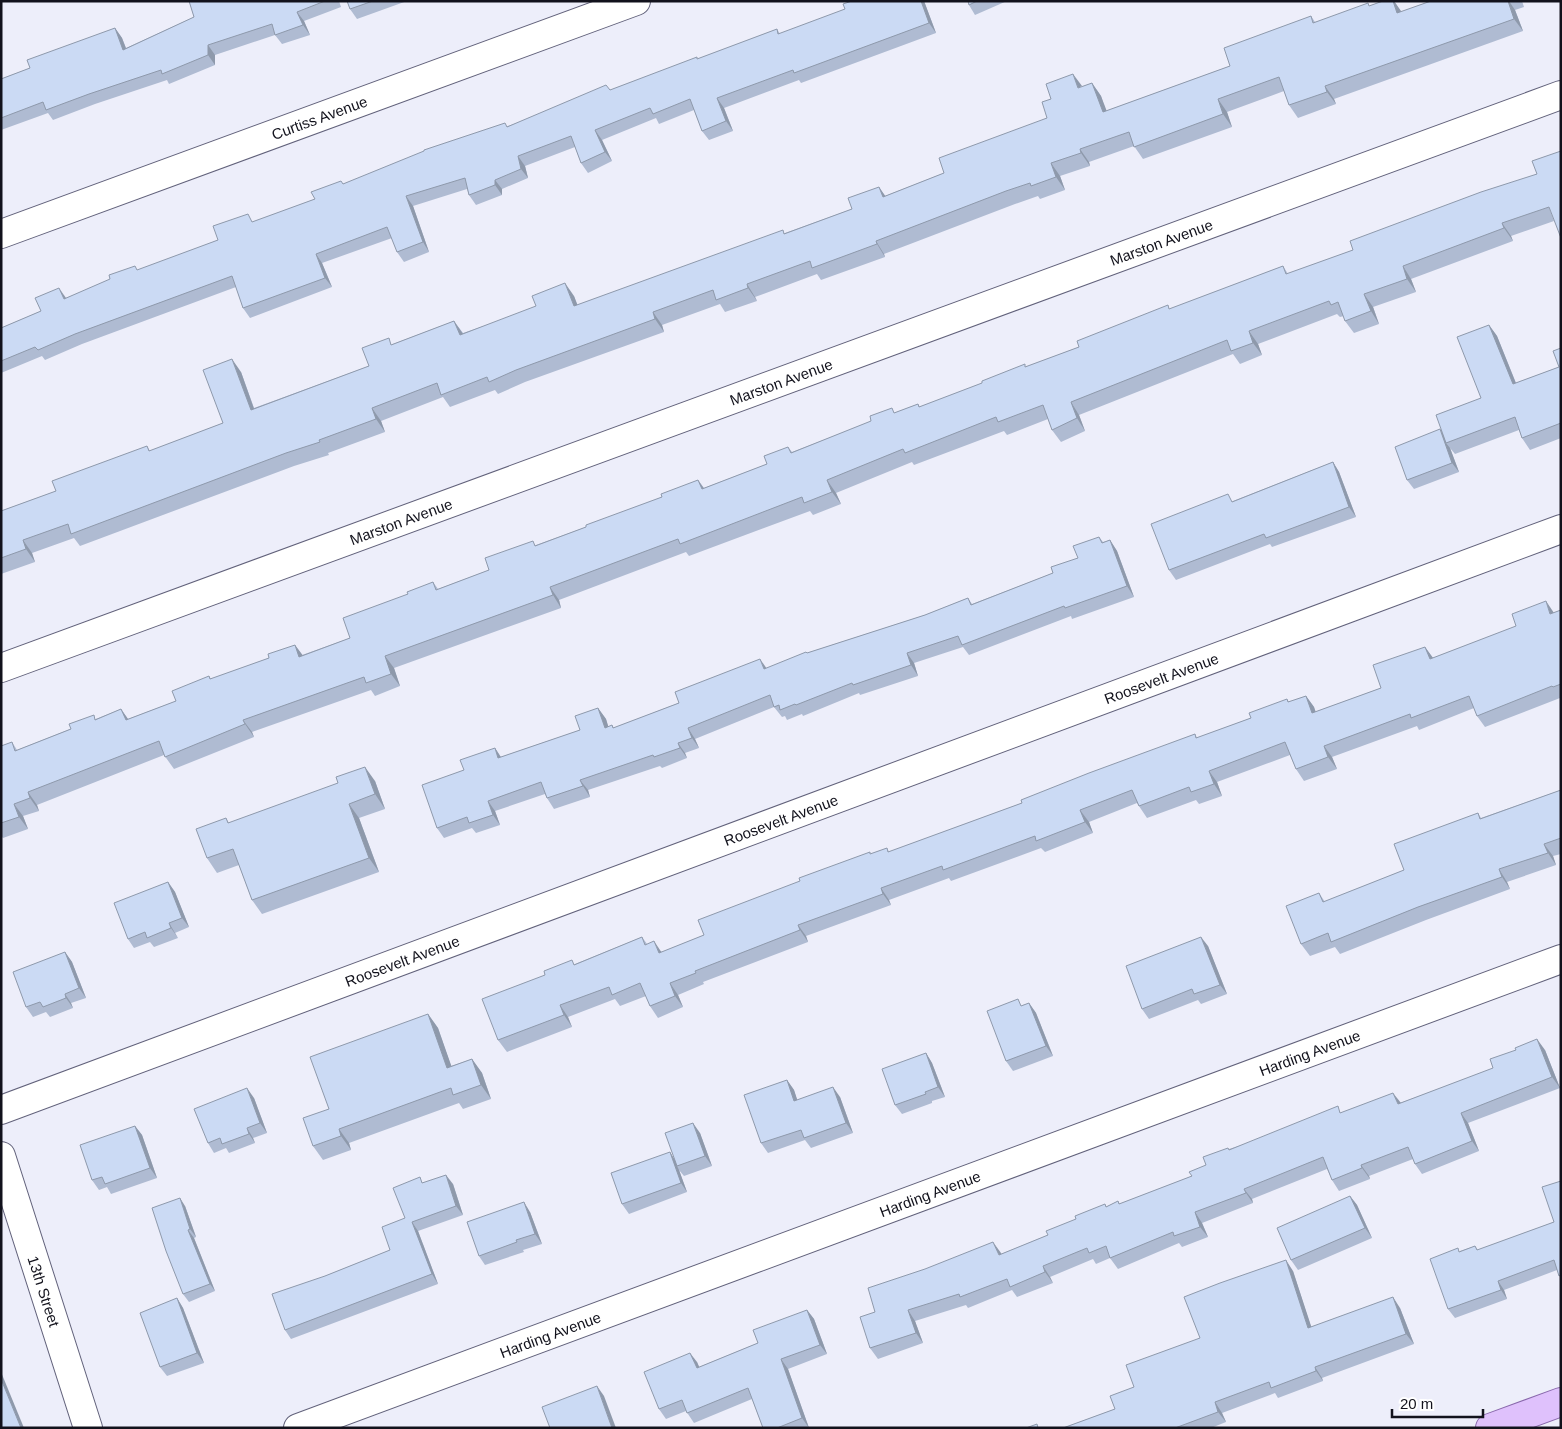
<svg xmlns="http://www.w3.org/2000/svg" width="1562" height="1429" viewBox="0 0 1562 1429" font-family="Arial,sans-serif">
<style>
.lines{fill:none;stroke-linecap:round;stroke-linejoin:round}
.minor-casing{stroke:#62627b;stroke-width:30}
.secondary-casing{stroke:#62627b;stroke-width:30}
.primary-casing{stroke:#8968ac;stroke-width:30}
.minor{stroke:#fff;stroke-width:28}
.secondary{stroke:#fff;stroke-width:28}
.primary{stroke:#dfc1fc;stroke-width:28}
.wall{fill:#afbbd2}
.shaded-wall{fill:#8e99ab}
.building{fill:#cbdaf4;stroke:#8e99ab}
.labels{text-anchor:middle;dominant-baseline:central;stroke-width:5;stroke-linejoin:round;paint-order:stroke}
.street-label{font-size:15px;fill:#12121c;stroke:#fff}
</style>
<rect width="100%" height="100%" fill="#edeefa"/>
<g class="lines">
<g class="minor-casing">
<g id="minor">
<path id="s1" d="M1 234 636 1"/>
<path id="s2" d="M1 668 1561 95"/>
<path id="s3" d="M1 1110 1561 529"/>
<path id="s4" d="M298 1428 1561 959"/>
</g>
</g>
<g class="secondary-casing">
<g id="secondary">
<path id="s5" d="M1 1156 88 1428"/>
</g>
</g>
<g class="primary-casing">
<polyline id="primary" points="1490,1428 1561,1402"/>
</g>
<use href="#minor" class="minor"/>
<use href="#secondary" class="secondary"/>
<use href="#primary" class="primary"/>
</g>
<g class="wall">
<polygon points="189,1 339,1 341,7 304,21 310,35 282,44 275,35 215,55 215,65 169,84 167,80 95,104 53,120 48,113 1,130 1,79 30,68 115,28 122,38 126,48 194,17"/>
<polygon points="347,1 407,1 357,19 350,9"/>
<polygon points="924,1 936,33 801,83 799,80 724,108 733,131 709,140 702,131 694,110 659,124 656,118 602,140 612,161 588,173 581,163 575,147 525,166 528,178 502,189 502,195 476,205 469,195 467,189 413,206 429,252 404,262 397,252 392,238 322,263 332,287 250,318 243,308 236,287 82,344 45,360 42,356 1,373 1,328 41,311 66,298 218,240 253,222 315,199 343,184 698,59 777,29 780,34"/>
<polygon points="968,1 1007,1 975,15 969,5"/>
<polygon points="1383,1 1394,1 1401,12 1431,1 1522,1 1524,7 1515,10 1523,31 1334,99 1336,104 1298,118 1289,105 1284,91 1227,112 1232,127 1143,159 1134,146 1089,162 1090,166 1060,176 1065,190 1040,199 1038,196 1015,204 884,254 885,257 821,280 817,274 755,297 757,301 725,312 720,304 662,325 664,332 525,382 498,394 495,390 450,407 443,397 381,421 385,432 328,453 329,455 294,466 80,546 74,538 32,553 35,562 1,574 1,511 56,491 147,446 150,451 223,423 241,372 254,408 369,366 393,344 454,321 463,333 574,296 577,305 785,233 852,209 879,187 885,196 944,173 1047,118 1051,99 1082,87 1092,83 1101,96 1106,111 1230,66 1311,16 1315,22 1370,6"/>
<polygon points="1537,174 1554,221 1511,236 1513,241 1411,279 1416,292 1373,307 1379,324 1354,333 1345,321 1344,316 1340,317 1337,314 1258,344 1262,355 1240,364 1233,354 1079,415 1085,431 1061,442 1052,430 1048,419 1007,435 1004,431 914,465 912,462 836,493 841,504 813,515 810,511 689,556 686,552 559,600 561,608 394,668 400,686 375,696 371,690 252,732 254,737 174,769 164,755 37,805 39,811 23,816 28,829 3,838 1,836 1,746 12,742 17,750 121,709 128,719 176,701 209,676 211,679 269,658 295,645 302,655 350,638 408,594 433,582 438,589 489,570 536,545 586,527 662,497 698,480 704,488 767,464 788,447 792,452 918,404 920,407 1079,347 1170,309 1283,266 1288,274 1353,250"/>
<polygon points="1489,325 1497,336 1516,383 1559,367 1561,348 1561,438 1530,450 1522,438 1519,430 1455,454 1450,448 1459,472 1414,489 1407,480 1443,434 1481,398"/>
<polygon points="1333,462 1339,472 1356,517 1272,547 1270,544 1176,580 1169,570 1233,501"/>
<polygon points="1099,537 1103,542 1110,540 1117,551 1134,597 1072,619 1071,616 969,655 963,647 914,663 918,676 860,695 859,693 803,716 802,714 787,720 785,716 782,717 774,707 695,739 699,748 685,753 687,758 662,768 660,766 588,790 590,797 554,809 547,798 545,794 495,811 500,825 476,833 472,828 444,838 437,828 495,748 501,757 580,730 598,708 606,719 608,727 612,725 614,728 807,653 925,615 968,598 972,604 1053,573 1078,558"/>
<polygon points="1561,610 1561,698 1560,698 1485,727 1477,716 1474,708 1419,730 1417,726 1332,757 1337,769 1304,781 1296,769 1290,755 1217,782 1222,796 1199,804 1196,800 1147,818 1137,803 1089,822 1093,833 1045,852 1041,848 951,881 949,878 889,900 891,905 806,936 808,942 703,982 704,984 678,995 683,1007 658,1018 650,1006 646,996 620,1006 615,999 568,1017 572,1027 507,1052 498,1040 575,964 642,937 647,944 662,952 704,935 871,854 887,848 889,852 1022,803 1195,734 1197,738 1251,718 1287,699 1289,702 1306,696 1314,707 1315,712 1381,688 1425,647 1433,658"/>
<polygon points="375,781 385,809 359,818 379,872 262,914 252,900 239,865 217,873 207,858 226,818 229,823"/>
<polygon points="1561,790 1561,854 1553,856 1556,865 1507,882 1510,889 1426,920 1340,954 1335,947 1310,956 1301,944 1319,893 1325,902 1404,870 1478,813 1481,818"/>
<polygon points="168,882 175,892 189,927 175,933 178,938 154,947 150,942 134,948 128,939"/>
<polygon points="1208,946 1227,994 1201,1004 1198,1000 1149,1019 1142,1009"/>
<polygon points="65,952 72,962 86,998 71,1003 73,1008 50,1017 46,1012 33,1017 26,1007"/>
<polygon points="1029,1003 1036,1013 1053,1056 1013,1071 1006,1061 1023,1005"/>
<polygon points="428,1014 438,1028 451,1066 472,1059 482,1073 491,1099 463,1109 459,1103 349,1143 351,1150 323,1160 313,1146 329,1109"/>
<polygon points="1545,1050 1560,1088 1468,1123 1479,1151 1422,1174 1415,1164 1413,1159 1369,1176 1370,1179 1339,1191 1332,1180 1327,1169 1252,1199 1253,1203 1202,1223 1208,1237 1182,1247 1179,1243 1118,1269 1110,1258 1096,1264 1093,1259 1050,1277 1053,1283 1017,1297 1012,1290 968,1308 966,1305 915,1321 923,1343 878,1359 870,1348 875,1312 1001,1254 1048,1235 1118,1201 1120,1204 1192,1176 1229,1149 1342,1113 1400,1103"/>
<polygon points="926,1053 932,1063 945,1097 932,1101 932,1103 902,1114 895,1105"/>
<polygon points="787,1080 794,1090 797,1100 840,1097 853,1133 811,1148 805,1140 768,1153 761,1143"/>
<polygon points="254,1098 267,1133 253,1138 255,1143 229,1153 226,1148 214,1153 208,1143"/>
<polygon points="135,1126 142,1135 157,1178 111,1194 107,1187 99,1190 92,1180"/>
<polygon points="700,1133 712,1166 684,1176 679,1170 687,1192 629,1214 622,1204 670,1152 674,1159"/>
<polygon points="1561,1181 1561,1278 1557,1270 1504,1290 1507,1299 1455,1318 1448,1309 1460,1251 1475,1246 1478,1250 1554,1222"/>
<polygon points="423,1182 453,1184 463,1215 418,1231 438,1284 291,1339 285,1330 325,1276 390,1250 405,1218"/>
<polygon points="1350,1196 1357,1205 1372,1238 1298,1270 1291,1260"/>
<polygon points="185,1206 196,1237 194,1238 215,1291 189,1302 183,1294"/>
<polygon points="530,1212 542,1244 523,1250 524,1252 485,1265 479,1256"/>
<polygon points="1293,1271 1311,1327 1400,1308 1414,1344 1322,1378 1323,1381 1278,1398 1275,1393 1222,1413 1226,1422 1211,1428 1063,1428 1115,1409 1134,1387"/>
<polygon points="177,1298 183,1308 204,1363 167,1376 160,1367"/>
<polygon points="807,1310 814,1319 827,1354 788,1369 809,1428 763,1428 752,1399 694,1423 686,1411 666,1419 659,1409 697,1362 699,1367 758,1343"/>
</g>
<g class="shaded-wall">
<polygon points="921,1 924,1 936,33 929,23"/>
<polygon points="1393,1 1394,1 1401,11 1406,26 1397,13"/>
<polygon points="1508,1 1509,1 1515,10 1523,31 1514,19"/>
<polygon points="297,12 304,21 310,35 303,25"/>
<polygon points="115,28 122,38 130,59 123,50"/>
<polygon points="208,45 215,55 215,65 208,55"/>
<polygon points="1073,74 1082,86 1078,88"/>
<polygon points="1092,83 1101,96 1112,125 1103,112"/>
<polygon points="1325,86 1334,99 1336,104 1327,92"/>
<polygon points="717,98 724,108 733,131 726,121"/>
<polygon points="1218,99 1227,112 1232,127 1223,114"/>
<polygon points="595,130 602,140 612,161 605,152"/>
<polygon points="1080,149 1089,162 1090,166 1081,153"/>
<polygon points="518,156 525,166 528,178 521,169"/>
<polygon points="1051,163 1060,176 1065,190 1056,177"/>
<polygon points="495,180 502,189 502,195 495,185"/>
<polygon points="879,187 888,200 883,197"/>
<polygon points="406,196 413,206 429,252 423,242"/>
<polygon points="1502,223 1511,236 1513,241 1504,228"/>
<polygon points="876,241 884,254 885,257 877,244"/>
<polygon points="316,254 322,263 332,287 325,278"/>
<polygon points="1403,266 1411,279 1416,292 1407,279"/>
<polygon points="565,283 574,296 583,319 574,306"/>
<polygon points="747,284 755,297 757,301 748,288"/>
<polygon points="59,288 66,298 71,309 64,299"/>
<polygon points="1364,294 1373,307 1379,324 1371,311"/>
<polygon points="653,312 662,325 664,332 655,319"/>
<polygon points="454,321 463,334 460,335"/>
<polygon points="1489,325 1497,336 1521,396 1513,384"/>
<polygon points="1249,331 1258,344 1262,355 1253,343"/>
<polygon points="232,359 241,372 259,423 251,410"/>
<polygon points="1071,402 1079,415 1085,431 1077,418"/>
<polygon points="372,408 381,421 385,432 376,419"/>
<polygon points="1440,429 1447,439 1446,443 1450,448 1459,472 1452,463"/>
<polygon points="1333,462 1339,472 1356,517 1349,507"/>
<polygon points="698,480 707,493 702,489"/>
<polygon points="827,480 836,493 841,504 832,492"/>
<polygon points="23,540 32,553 35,562 26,549"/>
<polygon points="1110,540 1117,551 1134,597 1127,586"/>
<polygon points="550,587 559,600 561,608 553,595"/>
<polygon points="1546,601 1554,613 1550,614"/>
<polygon points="295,645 304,657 299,657"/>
<polygon points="1425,647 1433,658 1430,659"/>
<polygon points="907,653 914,663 918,676 911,665"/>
<polygon points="385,656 394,668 400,686 391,674"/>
<polygon points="760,659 767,669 764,669"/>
<polygon points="1306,696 1314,707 1320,724 1312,713"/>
<polygon points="598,708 606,719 612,738 605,728"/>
<polygon points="121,709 130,722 126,720"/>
<polygon points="243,720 252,732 254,737 245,724"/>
<polygon points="688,728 695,739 699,748 692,738"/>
<polygon points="678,743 685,753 687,758 680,748"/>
<polygon points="1324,746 1332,757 1337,769 1328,757"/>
<polygon points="495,748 502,759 498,758"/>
<polygon points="365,767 375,781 385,809 375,794"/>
<polygon points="1209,771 1217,782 1222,796 1214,784"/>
<polygon points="580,780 588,790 590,797 583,786"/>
<polygon points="28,792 37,805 39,811 30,798"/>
<polygon points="488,801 495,811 500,825 493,815"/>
<polygon points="14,804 23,816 28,829 19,817"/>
<polygon points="349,804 359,818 379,872 369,858"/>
<polygon points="1080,810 1089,822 1093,833 1085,822"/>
<polygon points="1544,844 1553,856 1556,865 1548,853"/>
<polygon points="1499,869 1507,882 1510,889 1502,877"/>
<polygon points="168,882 175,892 189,927 182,918"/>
<polygon points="881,888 889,900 891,905 883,894"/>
<polygon points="169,923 178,938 171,928"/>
<polygon points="798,925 806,936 808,942 800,930"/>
<polygon points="1201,937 1208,946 1227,994 1220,985"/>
<polygon points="654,941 662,953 659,953"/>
<polygon points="65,952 72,962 86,998 79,988"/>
<polygon points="670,983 678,995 683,1007 675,996"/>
<polygon points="65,994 71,1003 73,1008 66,998"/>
<polygon points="1029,1003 1036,1013 1053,1056 1046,1046"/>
<polygon points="560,1005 568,1017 572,1027 564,1015"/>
<polygon points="428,1014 438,1028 457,1082 447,1068"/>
<polygon points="1537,1039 1545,1050 1560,1088 1552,1077"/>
<polygon points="926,1053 932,1063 945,1097 938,1087"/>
<polygon points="472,1059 482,1073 491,1099 481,1085"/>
<polygon points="787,1080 794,1090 801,1111 794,1101"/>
<polygon points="833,1087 840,1097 853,1133 846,1123"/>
<polygon points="247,1088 254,1098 267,1133 260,1123"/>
<polygon points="1393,1093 1401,1103 1398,1104"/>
<polygon points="1461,1113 1468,1123 1479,1151 1472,1141"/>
<polygon points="693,1123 700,1133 712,1166 705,1156"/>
<polygon points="135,1126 142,1135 157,1178 150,1168"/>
<polygon points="247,1128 253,1138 255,1143 249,1134"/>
<polygon points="339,1129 349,1143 351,1150 341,1136"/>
<polygon points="670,1152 676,1162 677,1166 679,1170 687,1192 681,1183"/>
<polygon points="1361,1165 1369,1176 1370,1179 1362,1168"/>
<polygon points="446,1175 453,1184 463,1215 456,1206"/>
<polygon points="1244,1189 1252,1199 1253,1203 1246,1193"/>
<polygon points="1350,1196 1357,1205 1372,1238 1365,1228"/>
<polygon points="180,1198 185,1206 196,1237 190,1229"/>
<polygon points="524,1202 530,1212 542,1244 535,1234"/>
<polygon points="1195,1212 1202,1223 1208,1237 1200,1227"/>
<polygon points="412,1222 418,1231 438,1284 432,1274"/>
<polygon points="188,1230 194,1238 215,1291 210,1284"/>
<polygon points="993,1242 1001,1253 1006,1265 999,1255"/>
<polygon points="1286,1260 1293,1271 1315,1338 1308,1328"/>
<polygon points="1043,1266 1050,1277 1053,1283 1045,1272"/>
<polygon points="1498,1281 1504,1290 1507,1299 1501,1290"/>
<polygon points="1393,1297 1400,1308 1414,1344 1406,1334"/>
<polygon points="177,1298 183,1308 204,1363 197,1353"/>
<polygon points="807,1310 814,1319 827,1354 820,1345"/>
<polygon points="908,1310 915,1321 923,1343 916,1333"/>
<polygon points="690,1353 697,1362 704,1378 697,1368"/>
<polygon points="781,1359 788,1369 809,1428 802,1418"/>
<polygon points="1315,1367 1322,1378 1323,1381 1316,1371"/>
<polygon points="1,1372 24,1428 21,1428 1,1379"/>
<polygon points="597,1386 604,1396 616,1428 612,1428"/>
<polygon points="1215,1402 1222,1413 1226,1422 1218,1412"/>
</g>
<g class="building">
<polygon points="189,1 325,1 297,12 303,25 275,35 272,24 208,45 208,55 162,74 161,70 89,94 46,110 43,102 1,118 1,79 30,68 27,60 115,28 123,50 194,17"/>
<polygon points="347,1 373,1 350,9"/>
<polygon points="852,1 921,1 929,23 794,73 793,70 717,98 726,121 702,131 690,99 653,114 650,108 595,130 605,152 581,163 571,136 518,156 521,169 495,180 495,185 469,195 465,178 406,196 423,242 397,252 387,227 316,254 325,278 243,308 232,276 75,334 38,350 35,347 1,361 1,328 41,311 35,298 59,288 64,299 110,279 109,275 135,266 137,270 218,240 213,226 248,214 252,222 315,199 311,192 341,181 343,184 424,151 424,150 505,123 507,127 606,85 610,90 697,57 697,59 777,29 778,34 845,9 843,4"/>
<polygon points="968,1 977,1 969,5"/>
<polygon points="1383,1 1393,1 1397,13 1431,1 1508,1 1514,19 1325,86 1327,92 1289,105 1279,77 1218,99 1223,114 1134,147 1129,132 1080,149 1081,153 1051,163 1056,177 1031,186 1030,183 1006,191 876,241 877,244 812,268 810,261 747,284 748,288 716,300 713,290 653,312 655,319 516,370 489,382 487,377 441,395 437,383 372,408 376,419 319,440 320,442 286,453 71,534 68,524 23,540 26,549 1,558 1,511 56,491 52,481 147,446 149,451 223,423 203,370 232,359 251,410 369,366 362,348 389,338 391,345 454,321 460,335 536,306 532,296 565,283 574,306 783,230 784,234 852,209 848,198 879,187 883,197 944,173 939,158 1047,118 1042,102 1051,99 1046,84 1073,74 1078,88 1092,83 1103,112 1230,66 1224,48 1311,16 1313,23 1368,3 1369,6"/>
<polygon points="1561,151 1561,238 1549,207 1502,223 1504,228 1403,266 1407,279 1364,294 1371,311 1345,321 1338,302 1331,305 1329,301 1249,331 1253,343 1231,351 1227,340 1071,402 1077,418 1052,430 1043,405 998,422 996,417 905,453 903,449 827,480 832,492 804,503 802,497 680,544 678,539 550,587 553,595 385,656 391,674 366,683 364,677 243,720 245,724 165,757 159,741 28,792 30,798 14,804 19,817 1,823 1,746 12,742 15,751 71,729 69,724 94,715 95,720 121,709 126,720 176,701 172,691 209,676 210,679 269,658 268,654 295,645 299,657 350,638 343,618 408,594 407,592 433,582 436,590 489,570 485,558 533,541 535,546 586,527 586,525 662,497 661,494 698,480 702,489 767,464 764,456 788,447 791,453 871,421 870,416 892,408 894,413 918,404 919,407 982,383 982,381 1025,364 1025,367 1079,347 1077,341 1168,305 1169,309 1283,266 1286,274 1353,250 1350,241 1481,192 1537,174 1532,161"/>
<polygon points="1489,325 1513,384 1559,367 1553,351 1561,348 1561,423 1522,438 1515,417 1446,443 1436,415 1481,398 1457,337"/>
<polygon points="1440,429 1452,463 1407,480 1395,447"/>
<polygon points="1333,462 1349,507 1266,538 1264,534 1169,570 1151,524 1228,494 1232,502"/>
<polygon points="1099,537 1102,543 1110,540 1127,586 1065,608 1064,606 962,645 958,636 907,653 911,665 853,685 852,683 796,705 795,704 780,710 779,705 774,707 770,695 688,728 692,738 678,743 680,748 654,757 653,755 580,780 583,786 547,798 541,782 488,801 493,815 469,823 467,817 437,828 422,785 464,770 460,760 495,748 498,758 580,730 575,716 598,708 605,728 612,725 613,728 679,703 675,692 760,659 764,669 806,652 807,653 925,615 968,598 971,605 1053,573 1051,567 1078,558 1073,546"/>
<polygon points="1546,601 1550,614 1561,610 1561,684 1553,687 1552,686 1477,716 1469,696 1411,718 1410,714 1324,746 1328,757 1296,769 1285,742 1209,771 1214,784 1191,792 1189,787 1139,806 1132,790 1080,810 1085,822 1036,841 1035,836 943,870 942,866 881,888 883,894 798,925 800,930 695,971 696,973 670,983 675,996 650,1006 640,983 612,995 609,987 560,1005 564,1015 498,1040 482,999 545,975 544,971 572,960 574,965 642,937 645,945 654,941 659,953 704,935 698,920 800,881 799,878 870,852 870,854 887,848 888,852 1022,803 1021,800 1089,773 1195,734 1196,738 1251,718 1249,713 1287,699 1288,702 1306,696 1312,713 1381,688 1373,665 1425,647 1430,659 1516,626 1512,614"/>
<polygon points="365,767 375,794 349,804 369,858 252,900 233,849 207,858 196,829 226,818 228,823 338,783 336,777"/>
<polygon points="1561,790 1561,838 1544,844 1548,853 1499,869 1502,877 1418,907 1331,942 1328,933 1301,944 1286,906 1319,893 1323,902 1404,870 1394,844 1478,813 1480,819"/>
<polygon points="168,882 182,918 169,923 171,928 147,938 145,932 128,939 114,903"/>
<polygon points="1201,937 1220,985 1194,994 1192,989 1142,1009 1126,966"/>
<polygon points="65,952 79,988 65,994 66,998 43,1007 40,1002 26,1007 13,972"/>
<polygon points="1018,999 1021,1006 1029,1003 1046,1046 1006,1061 987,1011"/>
<polygon points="428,1014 447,1068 472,1059 481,1085 453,1095 451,1088 339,1129 341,1136 313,1146 303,1118 329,1109 310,1057"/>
<polygon points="1537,1039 1552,1077 1461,1113 1472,1141 1415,1164 1408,1147 1361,1165 1362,1168 1332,1180 1323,1157 1244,1189 1246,1193 1195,1212 1200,1227 1174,1236 1173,1232 1110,1258 1106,1246 1089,1253 1087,1248 1043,1266 1045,1272 1010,1287 1007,1279 960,1297 959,1294 908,1310 916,1333 870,1348 860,1317 875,1312 868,1288 925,1269 993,1242 999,1255 1048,1235 1046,1231 1076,1219 1075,1216 1105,1204 1106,1207 1118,1201 1119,1204 1192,1176 1189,1172 1206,1165 1203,1157 1228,1148 1229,1150 1338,1106 1340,1113 1393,1093 1398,1104 1493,1068 1490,1059 1516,1050 1515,1048"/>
<polygon points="926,1053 938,1087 925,1092 926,1094 895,1105 882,1069"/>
<polygon points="787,1080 794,1101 833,1087 846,1123 804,1138 801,1130 761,1143 744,1095"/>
<polygon points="247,1088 260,1123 247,1128 249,1134 222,1144 220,1138 208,1143 194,1109"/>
<polygon points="693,1123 705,1156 677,1166 665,1133"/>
<polygon points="135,1126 150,1168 105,1184 102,1177 92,1180 80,1145"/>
<polygon points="670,1152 681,1183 622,1204 611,1173"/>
<polygon points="446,1175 456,1206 412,1222 432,1274 285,1330 272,1294 325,1276 390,1250 382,1227 405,1218 393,1188 420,1177 422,1183"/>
<polygon points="1561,1181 1561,1275 1559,1276 1554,1260 1498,1281 1501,1290 1448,1309 1430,1259 1458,1248 1459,1252 1475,1246 1477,1250 1554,1222 1542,1187"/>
<polygon points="1350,1196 1365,1228 1291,1260 1277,1228"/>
<polygon points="180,1198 190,1229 188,1230 210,1284 183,1294 166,1251 152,1208"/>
<polygon points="524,1202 535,1234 516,1240 517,1242 479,1256 467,1222"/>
<polygon points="1286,1260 1308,1328 1393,1297 1406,1334 1315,1367 1316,1371 1271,1388 1269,1382 1215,1402 1218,1412 1175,1428 1063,1428 1115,1409 1110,1396 1134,1387 1126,1365 1200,1338 1184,1297 1220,1283"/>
<polygon points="177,1298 197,1353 160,1367 140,1313"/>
<polygon points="807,1310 820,1345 781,1359 802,1418 777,1428 763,1428 748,1388 687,1413 682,1400 659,1409 644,1372 690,1353 697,1368 758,1343 753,1330"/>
<polygon points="1,1379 21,1428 1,1428"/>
<polygon points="597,1386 612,1428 550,1428 542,1407"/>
<polygon points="1037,1424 1038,1428 1026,1428"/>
</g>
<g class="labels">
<g class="street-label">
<text stroke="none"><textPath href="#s1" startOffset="339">Curtiss Avenue</textPath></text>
<text stroke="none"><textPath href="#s2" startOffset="1236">Marston Avenue</textPath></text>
<text stroke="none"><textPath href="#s2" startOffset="831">Marston Avenue</textPath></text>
<text stroke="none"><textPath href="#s2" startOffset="426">Marston Avenue</textPath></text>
<text stroke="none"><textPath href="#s3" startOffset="1238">Roosevelt Avenue</textPath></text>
<text stroke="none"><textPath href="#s3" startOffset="832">Roosevelt Avenue</textPath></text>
<text stroke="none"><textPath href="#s3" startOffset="428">Roosevelt Avenue</textPath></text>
<text stroke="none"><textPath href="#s4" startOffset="1079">Harding Avenue</textPath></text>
<text stroke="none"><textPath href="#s4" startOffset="674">Harding Avenue</textPath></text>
<text stroke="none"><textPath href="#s5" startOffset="142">13th Street</textPath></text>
<text stroke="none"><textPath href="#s4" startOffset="269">Harding Avenue</textPath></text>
</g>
</g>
<rect width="1562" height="1429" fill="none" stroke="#12121c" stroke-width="5"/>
<path d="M1392 1409v8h91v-8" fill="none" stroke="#12121c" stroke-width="2.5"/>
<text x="1400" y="1409" font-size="15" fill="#12121c" stroke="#ffffff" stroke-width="4" paint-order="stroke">20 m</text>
</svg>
